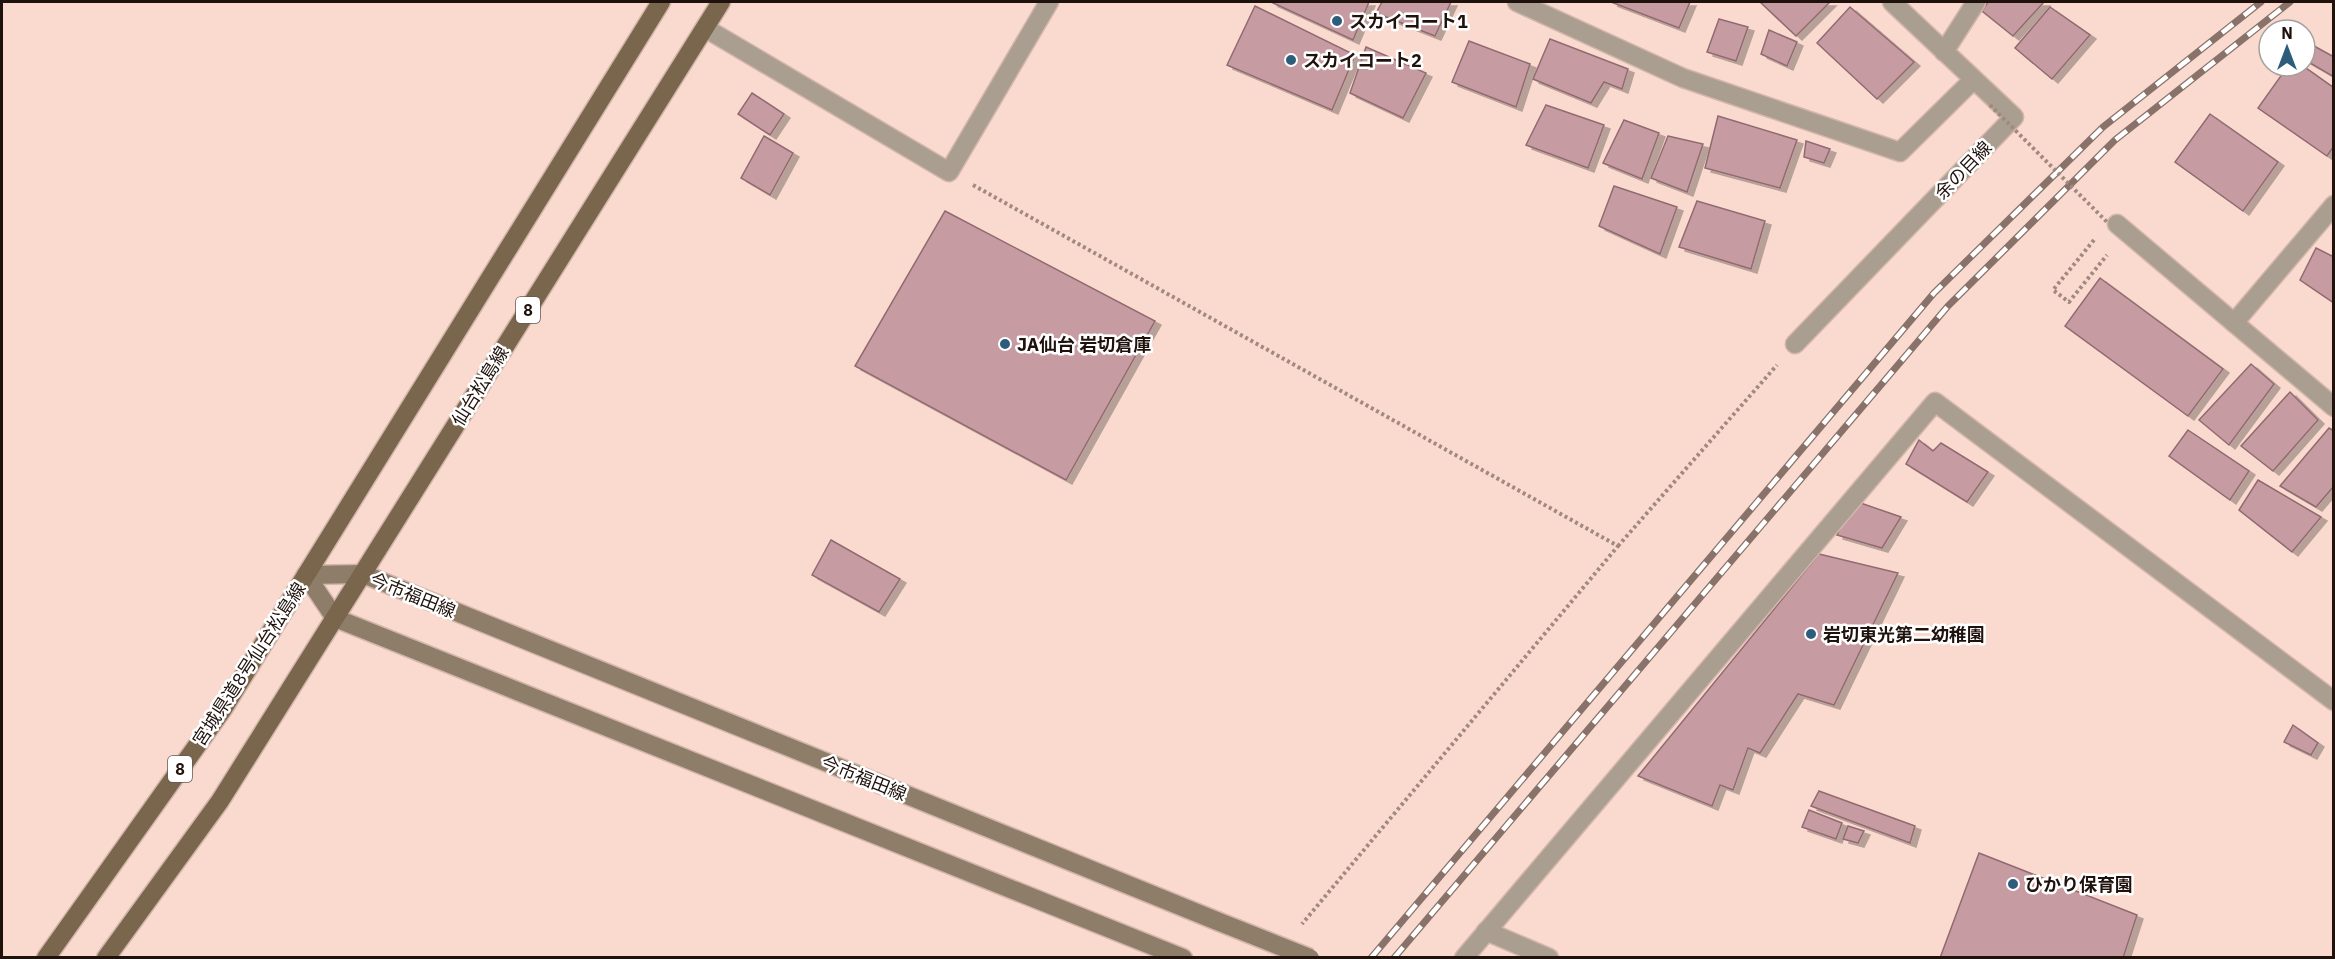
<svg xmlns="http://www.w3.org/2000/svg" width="2335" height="959" viewBox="0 0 2335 959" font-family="'IBM Plex Sans','Noto Sans JP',sans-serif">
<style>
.building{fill:#c79ba2;stroke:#916b71;stroke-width:1.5;filter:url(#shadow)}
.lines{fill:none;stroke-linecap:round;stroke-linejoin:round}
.minor-casing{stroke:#d3b6ab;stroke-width:21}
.secondary-casing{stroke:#d3b6ab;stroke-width:21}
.primary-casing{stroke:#d3b6ab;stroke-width:21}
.path{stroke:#a18980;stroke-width:4;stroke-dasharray:3 3;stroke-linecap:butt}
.minor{stroke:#aa9e90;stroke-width:18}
.secondary{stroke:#8e7d69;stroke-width:18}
.primary{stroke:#7a664d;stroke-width:18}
.rail-casing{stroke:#89726a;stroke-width:7}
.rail{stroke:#fff;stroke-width:4.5;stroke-dasharray:14;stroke-linecap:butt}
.secondary-bridge-casing{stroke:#d3b6ab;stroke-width:21;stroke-linecap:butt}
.path-bridge{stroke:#a18980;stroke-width:4;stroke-dasharray:3 3;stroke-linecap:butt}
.secondary-bridge{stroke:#8e7d69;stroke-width:18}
.poi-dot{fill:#2d5d7b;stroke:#fff;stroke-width:2}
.labels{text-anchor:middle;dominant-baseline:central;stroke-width:5;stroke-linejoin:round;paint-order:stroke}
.shield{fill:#fff;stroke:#625956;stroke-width:1.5}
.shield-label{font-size:16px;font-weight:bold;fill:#1f120d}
.poi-label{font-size:18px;font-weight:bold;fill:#1f120d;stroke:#fff;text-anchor:start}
.street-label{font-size:18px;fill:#1f120d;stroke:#fff}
</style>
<defs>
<filter id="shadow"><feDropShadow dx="6" dy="4" stdDeviation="0" flood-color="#0004"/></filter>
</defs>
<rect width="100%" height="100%" fill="#fadace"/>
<g class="building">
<polygon points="1271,2 1369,2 1353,40"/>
<polygon points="1382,2 1451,2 1435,36 1376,13"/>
<polygon points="1611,2 1690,2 1679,28"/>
<polygon points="1760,2 1830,2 1796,36"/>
<polygon points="1988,2 2044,2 2013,36 1982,11"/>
<polygon points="1255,6 1355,55 1332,110 1227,65"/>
<polygon points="1850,7 1914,62 1877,99 1817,43"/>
<polygon points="2050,7 2090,35 2052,79 2015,48"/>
<polygon points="1719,19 1748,27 1736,61 1707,52"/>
<polygon points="1769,30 1797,42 1787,66 1761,54"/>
<polygon points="1550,39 1628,69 1622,89 1604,82 1591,103 1533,79"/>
<polygon points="1469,41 1530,64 1516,107 1452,82"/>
<polygon points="2305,41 2334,57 2334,77 2305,60"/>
<polygon points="1366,47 1426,73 1403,118 1350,93"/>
<polygon points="2288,66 2303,66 2334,88 2334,146 2327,156 2258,108"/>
<polygon points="752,93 784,114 770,135 738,114"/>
<polygon points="1546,105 1604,125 1588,168 1526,145"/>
<polygon points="2210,114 2278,162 2243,211 2175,162"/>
<polygon points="1718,116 1797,140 1780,188 1705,168"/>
<polygon points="1624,120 1659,133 1642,179 1603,163"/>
<polygon points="764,136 793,153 770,195 741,178"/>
<polygon points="1668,136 1703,144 1687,192 1651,178"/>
<polygon points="1806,141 1830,149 1824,163 1804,157"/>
<polygon points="1614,186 1677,207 1660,254 1599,226"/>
<polygon points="1697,201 1765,221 1751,269 1679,247"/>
<polygon points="945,211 1155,321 1066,480 855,366"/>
<polygon points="2316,248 2334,257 2334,303 2300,280"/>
<polygon points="2100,278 2223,369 2188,416 2065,326"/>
<polygon points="2251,364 2274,384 2229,445 2199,420"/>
<polygon points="2290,392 2318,420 2273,471 2241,446"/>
<polygon points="2329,428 2334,431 2334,486 2316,507 2280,486"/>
<polygon points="2188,430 2249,471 2230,500 2169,456"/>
<polygon points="1919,440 1933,451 1941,443 1988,472 1967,502 1906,464"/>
<polygon points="2258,480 2321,517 2292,552 2239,510"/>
<polygon points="1852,500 1901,517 1882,548 1837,535"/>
<polygon points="831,540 900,579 879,612 812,575"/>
<polygon points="1819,554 1898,573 1834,705 1798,694 1760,753 1748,748 1733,790 1720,785 1712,806 1638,776"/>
<polygon points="2293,725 2318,743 2311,755 2284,742"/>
<polygon points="1819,791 1915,826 1910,843 1811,806"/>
<polygon points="1809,810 1842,823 1836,839 1802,827"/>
<polygon points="1848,826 1864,831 1858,843 1843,839"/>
<polygon points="1979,853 2137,915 2123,958 1940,958"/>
</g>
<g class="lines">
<g class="minor-casing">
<g id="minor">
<polyline points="1517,2 1683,78 1900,152 1973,80"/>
<polyline points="705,28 949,172 1049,2"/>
<polyline points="1944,52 1976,2"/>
<polyline points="2117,224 2334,407"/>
<polyline points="2234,323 2334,205"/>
<polyline points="1795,344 2014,117 1892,2"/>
<polyline points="1486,931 1549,958"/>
<polyline points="1464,958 1935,402 2334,701"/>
</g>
</g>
<g class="secondary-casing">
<g id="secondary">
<polyline points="306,575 363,574 1217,921"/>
<polyline points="306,575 335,618 1183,958"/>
</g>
</g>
<g class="primary-casing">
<g id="primary">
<polyline points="46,958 223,709 661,2"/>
<polyline points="106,958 220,801 721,2"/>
</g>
</g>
<g class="path">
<polyline points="973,185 1618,546 1302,924"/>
<polyline points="2094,240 2053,290 2069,302 2107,255"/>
<polyline points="1618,546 1777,365"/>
</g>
<use href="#minor" class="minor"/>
<use href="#secondary" class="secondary"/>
<use href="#primary" class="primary"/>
<g class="rail-casing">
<g id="rail">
<polyline points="1371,958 1934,293 2103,127 2261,2"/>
<polyline points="1394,958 1948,306 2115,140 2290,2"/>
</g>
</g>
<use href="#rail" class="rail"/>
<g class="secondary-bridge-casing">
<polyline id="secondary-bridge" points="1217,921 1310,958"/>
</g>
<polyline class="path-bridge" points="1990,105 2108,223"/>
<use href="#secondary-bridge" class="secondary-bridge"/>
</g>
<g class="poi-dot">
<circle cx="1337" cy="21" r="6"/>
<circle cx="1291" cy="60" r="6"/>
<circle cx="1005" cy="344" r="6"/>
<circle cx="1811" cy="634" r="6"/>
<circle cx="2013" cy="884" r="6"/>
</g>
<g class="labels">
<g class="shield">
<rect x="516" y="297" width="24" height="26" rx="4.5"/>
<rect x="168" y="756" width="24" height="26" rx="4.5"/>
</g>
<g class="shield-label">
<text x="528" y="310">8</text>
<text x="180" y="769">8</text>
</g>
<g class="poi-label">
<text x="1349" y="21">スカイコート1</text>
<text x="1303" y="60">スカイコート2</text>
<text x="1017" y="344">JA仙台 岩切倉庫</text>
<text x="1823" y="634">岩切東光第二幼稚園</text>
<text x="2025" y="884">ひかり保育園</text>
</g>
<g class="street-label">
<text transform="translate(1963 170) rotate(-46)">余の目線</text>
<text transform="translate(480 386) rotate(-58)">仙台松島線</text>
<text transform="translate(413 595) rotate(22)">今市福田線</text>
<text transform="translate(249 664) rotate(-57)">宮城県道8号仙台松島線</text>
<text transform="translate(864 778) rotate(22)">今市福田線</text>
</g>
</g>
<rect width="2335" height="959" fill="none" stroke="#1f120d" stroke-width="6"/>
<g transform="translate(2287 48)"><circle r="28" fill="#ffffff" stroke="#a5a09e" stroke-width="1.5"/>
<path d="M0-4.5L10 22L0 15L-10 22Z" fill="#2d5d7b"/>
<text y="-9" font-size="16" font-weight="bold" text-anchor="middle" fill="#1f120d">N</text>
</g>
</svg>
